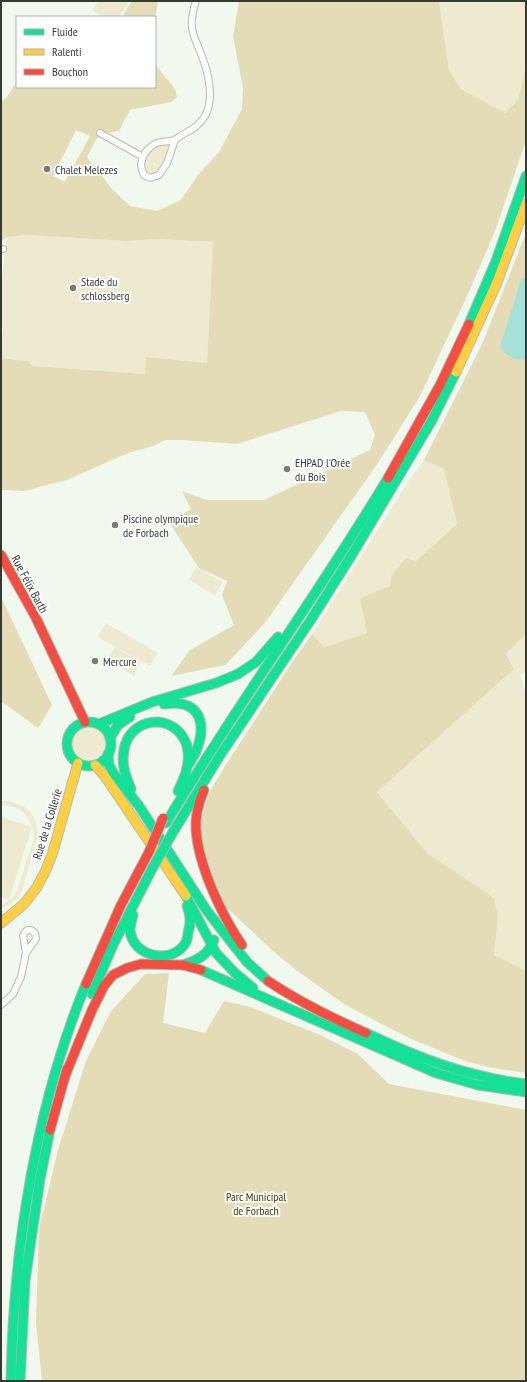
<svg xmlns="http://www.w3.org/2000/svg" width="527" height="1382" viewBox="0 0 527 1382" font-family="'PT Sans Narrow',sans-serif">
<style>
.green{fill:#eeeacf}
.forest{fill:#e4dcb6;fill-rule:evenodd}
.water{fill:#a6e1d8}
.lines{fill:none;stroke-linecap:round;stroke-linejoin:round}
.street-casing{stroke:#b6bab4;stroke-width:8}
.fast-casing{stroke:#b6bab4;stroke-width:11}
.slow-casing{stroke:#b6bab4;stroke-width:11}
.jam-casing{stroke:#b6bab4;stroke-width:11}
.street{stroke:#fdfefc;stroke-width:6}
.fast{stroke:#16e098;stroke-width:9}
.slow{stroke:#ffcf43;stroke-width:9}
.jam{stroke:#f24e42;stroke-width:9}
.fast-bridge-casing{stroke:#b6bab4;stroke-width:11;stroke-linecap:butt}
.jam-bridge-casing{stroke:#b6bab4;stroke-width:11;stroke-linecap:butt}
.fast-bridge{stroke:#16e098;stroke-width:9}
.jam-bridge{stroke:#f24e42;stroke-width:9}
.poi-dot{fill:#777c75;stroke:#fff;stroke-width:1.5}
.labels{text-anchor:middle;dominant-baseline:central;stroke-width:4;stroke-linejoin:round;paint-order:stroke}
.poi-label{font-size:12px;fill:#353a34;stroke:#fff;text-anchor:start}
.street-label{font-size:12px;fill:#353a34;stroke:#fff}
.park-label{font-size:12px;fill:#473807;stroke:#fff}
</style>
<rect width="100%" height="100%" fill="#f1f8ee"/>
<g class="green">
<polygon points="98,1 129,1 119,17 103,17 92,10"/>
<polygon points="439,1 526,1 526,65 518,100 505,113 461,89 449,70"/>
<path d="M166 144 168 145C168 152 161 173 153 174 152 174 148 173 147 172L144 167C146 154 152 146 166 144Z"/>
<polygon points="28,235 126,241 156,239 213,242 207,363 146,357 145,374 33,366 28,361 1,358 1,343 3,328 1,325 1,286 7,237"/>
<polygon points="424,460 444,469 457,524 390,586 361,598 367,633 324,647 312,634 408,482"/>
<polygon points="196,567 223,582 215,595 189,580"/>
<polygon points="106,623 158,653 150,666 98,637"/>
<polygon points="526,634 526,670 520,675 526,695 526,971 494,955 498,917 494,898 428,854 377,792 514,669 506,654"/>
<polygon points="115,647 141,662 134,676 107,660"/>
<circle cx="89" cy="743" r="17"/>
<path d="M7 801C28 804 36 815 38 835L21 893C16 900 9 906 1 909V905C9 901 13 898 17 891L34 838C34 820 21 803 1 806V802Z"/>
<polygon points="1,817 32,827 9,900 1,897"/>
</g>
<g class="forest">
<polygon points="132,1 158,1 155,19 155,17 122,17"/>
<path d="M239 1H439L449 70 461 89 505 113 518 100 526 65V140L513 179 495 231 469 292 420 396 378 463 264 624 225 665 171 676 190 650 234 625 222 595 227 581 199 568 169 522 191 509 182 491 206 500H264L370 450 375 435 365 412 341 411 237 444 181 440H165L153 446 128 453 67 480 24 491 1 490V358L28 361 33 366 145 374 146 357 207 363 213 242 156 239 126 241 28 235 7 237 1 241V102L7 97 17 81V87H155V64L175 89 177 97 171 102 130 110 119 131C96 134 97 138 87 157L111 188 130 206 157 211 181 200 198 175 219 152 242 109 243 88 233 36ZM76 130 90 136 65 182 53 176Z"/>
<polygon points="526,233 526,634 506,654 514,669 377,792 428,854 494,898 498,917 494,955 526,971 526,1073 493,1068 468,1062 411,1039 376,1021 344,1004 296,970 273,951 226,907 206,860 199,830 205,806 210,791 222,771 291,664 312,634 324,647 367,633 360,598 390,586 391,576 406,558 416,561 457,524 444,469 424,460 483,342"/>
<polygon points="1,597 52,705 38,728 1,701"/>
<polygon points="169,973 163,1023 205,1033 224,1001 250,1007 320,1035 358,1054 389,1084 526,1110 526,1381 42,1381 36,1323 39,1229 58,1150 86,1061 111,1011 145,974"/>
</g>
<path class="water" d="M526 276V360C514 359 507 357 500 347L521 280Z"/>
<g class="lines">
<g class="street-casing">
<g id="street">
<polyline points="100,133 143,157"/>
<path d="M175 140 167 163 159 175 150 178 144 175C137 163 144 149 157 143 162 141 169 142 174 140 177 139 180 136 182 135 192 129 199 126 205 116 215 98 208 71 201 54 198 45 193 37 192 28 191 19 193 10 196 1"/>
<polyline points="1,249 3,249"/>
<polyline points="1,1005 13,994 21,977 26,953 23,935 27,930 31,930 35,933 36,939 26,953"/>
</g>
</g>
<g class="fast-casing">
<g id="fast">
<polyline points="469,324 496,261 526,176"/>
<path d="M164 704C208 697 208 736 189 764"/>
<circle cx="89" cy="744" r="22"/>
<polyline points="99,724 152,702 216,683 238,674 256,662 278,637"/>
<polyline points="110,738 118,725 130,717"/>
<polyline points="108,754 109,765 114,774 139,806 207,911 247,962 268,981"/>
<path d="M131 789C126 777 121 764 124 750 128 723 161 712 180 733 183 737 186 741 187 746 191 762 185 777 178 791"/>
<path d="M166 823C236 706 318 595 388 478"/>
<polyline points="173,832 219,757 312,618 353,553 431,422 456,372"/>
<polyline points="186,896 216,953 235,973 253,988"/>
<path d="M133 915C132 920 130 926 130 930 132 957 173 966 186 942 187 940 188 936 188 933 191 924 191 915 187 906"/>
<path d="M183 965C198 960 208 955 214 940"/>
<polyline points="201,970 436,1073 478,1085 526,1092"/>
<polyline points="92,994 113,945 152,869"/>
<path d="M366 1033C418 1058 468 1077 526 1084"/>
<path d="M11 1381C13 1250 36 1106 86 984"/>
<polyline points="20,1381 25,1281 40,1179 50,1130"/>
</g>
</g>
<g class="slow-casing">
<g id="slow">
<polyline points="456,372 496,285 526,204"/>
<polyline points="95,765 104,775 186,896"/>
<polyline points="1,923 24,904 37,887 45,872 52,855 78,763"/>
</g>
</g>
<g class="jam-casing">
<g id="jam">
<polyline points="388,478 440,385 469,324"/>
<polyline points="1,555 35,616 85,722"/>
<path d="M204 790C199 802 195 816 196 829 198 865 222 916 242 945"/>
<path d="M268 981C299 1002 332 1018 366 1033"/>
<polyline points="86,984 121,905 149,852"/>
<polyline points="65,1076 92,1010 104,986 113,975 127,968 141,964 183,965 201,970"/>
<polyline points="50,1130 67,1069"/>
</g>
</g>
<use href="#street" class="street"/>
<use href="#fast" class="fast"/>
<use href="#slow" class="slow"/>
<use href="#jam" class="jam"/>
<g class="fast-bridge-casing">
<polyline id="fast-bridge" points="152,869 173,832"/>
</g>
<g class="jam-bridge-casing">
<polyline id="jam-bridge" points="149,852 163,818"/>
</g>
<use href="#fast-bridge" class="fast-bridge"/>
<use href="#jam-bridge" class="jam-bridge"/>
</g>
<g class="poi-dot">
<circle cx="47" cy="169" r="4"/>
<circle cx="73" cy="288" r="4"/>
<circle cx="287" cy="469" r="4"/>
<circle cx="115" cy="525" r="4"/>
<circle cx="95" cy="661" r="4"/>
</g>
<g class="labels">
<g class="poi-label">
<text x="55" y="169">Chalet Melezes</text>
<text x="81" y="281">Stade du<tspan x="81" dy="14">schlossberg</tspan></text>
<text x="295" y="462">EHPAD l'Orée<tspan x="295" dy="14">du Bois</tspan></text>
<text x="123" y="518">Piscine olympique<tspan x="123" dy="14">de Forbach</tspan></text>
<text x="103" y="661">Mercure</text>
</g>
<g class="street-label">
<text transform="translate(30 584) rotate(62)">Rue Félix Barth</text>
<text transform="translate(47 824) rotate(-73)">Rue de la Collerie</text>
</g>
<g class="park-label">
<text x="256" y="1196">Parc Municipal<tspan x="256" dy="14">de Forbach</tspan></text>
</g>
</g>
<rect width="527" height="1382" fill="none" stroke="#353a34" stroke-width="4"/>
<rect x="16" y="16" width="140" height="72" fill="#ffffff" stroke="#aeb0ae"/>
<rect x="24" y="29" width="20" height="6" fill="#16e098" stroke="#aeb0ae"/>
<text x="52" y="36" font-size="12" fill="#353a34">Fluide</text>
<rect x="24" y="49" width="20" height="6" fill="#ffcf43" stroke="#aeb0ae"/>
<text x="52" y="56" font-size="12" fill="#353a34">Ralenti</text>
<rect x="24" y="69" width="20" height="6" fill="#f24e42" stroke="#aeb0ae"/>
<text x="52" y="76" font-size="12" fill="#353a34">Bouchon</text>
</svg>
